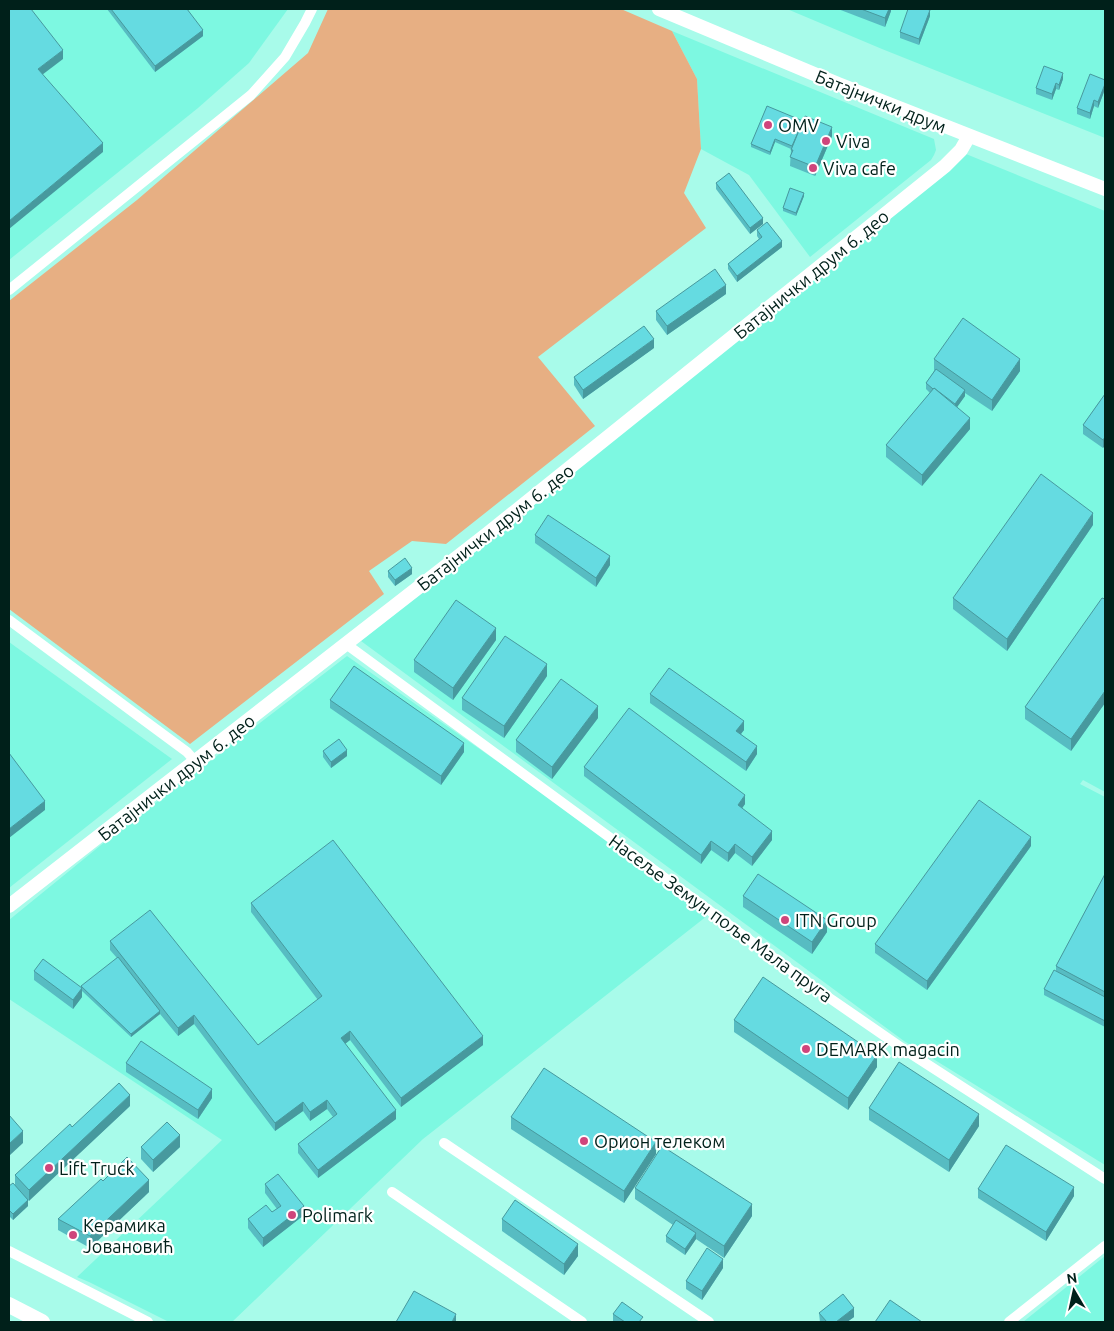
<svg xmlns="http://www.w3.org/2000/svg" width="1114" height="1331" viewBox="0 0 1114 1331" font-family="Ubuntu,sans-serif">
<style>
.built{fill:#7df8e1}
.green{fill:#e7af83}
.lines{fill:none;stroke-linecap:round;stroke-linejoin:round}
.street{stroke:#fff;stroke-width:10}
.secondary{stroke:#fff;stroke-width:14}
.primary{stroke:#fff;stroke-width:16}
.wall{fill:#57bcc2}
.shaded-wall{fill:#47999e}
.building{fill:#65dbe1;stroke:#47999e}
.poi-dot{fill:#cf457c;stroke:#fff;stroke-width:2}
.labels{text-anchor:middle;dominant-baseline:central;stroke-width:4.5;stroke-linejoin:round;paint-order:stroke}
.street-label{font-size:18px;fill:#00201a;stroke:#fff}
.poi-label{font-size:18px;fill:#00201a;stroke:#fff;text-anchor:start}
</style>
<rect width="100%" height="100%" fill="#a8fbea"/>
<g class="built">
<polygon points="9,9 288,9 249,63 198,108 9,260"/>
<polygon points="787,9 1105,9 1105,138 882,49"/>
<polygon points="672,31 934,139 936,150 934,155 931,160 810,257 749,175 701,149 697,79"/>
<polygon points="966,154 1105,211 1105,792 1083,780 1080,784 1105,797 1105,1165 904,1041 361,641 687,381"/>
<polygon points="9,642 172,759 9,888"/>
<polygon points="347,656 712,912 423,1139 232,1322 169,1322 89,1282 77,1277 222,1140 9,999 9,920 106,841"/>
<polygon points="1105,1256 1105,1322 1023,1322"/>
</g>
<polygon class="green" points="328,9 621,9 672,31 697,79 701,149 684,193 706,228 538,357 595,426 446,544 412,541 369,571 384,594 190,744 9,609 9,301 137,200 308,53"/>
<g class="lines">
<g class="street">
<polyline points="9,290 251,95 285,57 305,23 312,9"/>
<polyline points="9,620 145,721 187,752 195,761"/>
<polyline points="346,644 815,988 902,1048 1105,1179"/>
<polyline points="444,1143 709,1322"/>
<polyline points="392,1192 582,1322"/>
<polyline points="9,1251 148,1322"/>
<polyline points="1009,1322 1105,1246"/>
</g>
<g class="secondary">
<polyline points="659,9 838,84 1105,189"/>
<polyline points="9,906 487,534 945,166 961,150 969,136"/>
</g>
<polyline class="primary" points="9,1305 42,1322"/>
</g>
<g class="wall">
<polygon points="107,9 187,9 203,36 155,72"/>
<polygon points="838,9 891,9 891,11 885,27"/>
<polygon points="930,16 919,45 900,38 900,32"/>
<polygon points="1063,79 1059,90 1056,89 1052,100 1036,94 1036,88"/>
<polygon points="1105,80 1105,89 1098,108 1094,106 1090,119 1077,114 1077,108"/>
<polygon points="767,106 832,136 815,176 790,166 791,149 775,142 770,155 751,147 751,144"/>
<polygon points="716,183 763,224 750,234 716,189"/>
<polygon points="804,196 796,216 783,211 783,208"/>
<polygon points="757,230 782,247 737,282 728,269 728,264 759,239 757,236"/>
<polygon points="726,294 667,335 656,320 656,311"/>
<polygon points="654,348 583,399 574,385 574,377"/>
<polygon points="934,359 1020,371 992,411 965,393 965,396 957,407 970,429 922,486 886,457 886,445 930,393 926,389 926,383 934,371"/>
<polygon points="1105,394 1103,448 1083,434 1083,425"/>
<polygon points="1093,525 1007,651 953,609 953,598"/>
<polygon points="535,535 610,565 596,587 535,543"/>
<polygon points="388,571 412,574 395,586 388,577"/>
<polygon points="1105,599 1105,703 1071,751 1025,719 1025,707"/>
<polygon points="496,640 453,700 414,672 414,660"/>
<polygon points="547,676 504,738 462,710 462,698"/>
<polygon points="650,694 744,730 741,734 757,754 746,771 650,703"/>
<polygon points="330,700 464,752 441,785 330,708"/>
<polygon points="598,718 552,779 516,752 516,740"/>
<polygon points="323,751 347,756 331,768 323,757"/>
<polygon points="584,767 745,804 742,808 772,840 752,866 735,853 728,862 711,850 701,864 584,776"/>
<polygon points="1031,846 927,990 875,953 875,944"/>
<polygon points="1105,874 1105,1027 1044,995 1044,989 1056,971 1056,966"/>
<polygon points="743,896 827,932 812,954 743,907"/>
<polygon points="251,903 483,1045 401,1107 350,1040 345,1044 396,1119 318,1178 298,1153 298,1144 333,1117 327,1109 310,1121 303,1111 275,1131 194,1024 178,1036 160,1014 131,1037 82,991 82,997 73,1009 34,980 34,971 81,987 117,958 110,950 110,941 258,1045 318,1000 251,912"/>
<polygon points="734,1020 877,1067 848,1110 734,1032"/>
<polygon points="126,1063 212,1098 198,1119 126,1072"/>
<polygon points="130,1106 28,1201 28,1206 13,1220 9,1216 9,1186 15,1185 15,1175 72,1127"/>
<polygon points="869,1108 979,1126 949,1172 869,1120"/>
<polygon points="511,1117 656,1154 624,1203 511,1129"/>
<polygon points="141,1147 180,1147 153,1172 141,1159"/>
<polygon points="103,1181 149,1192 90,1248 58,1230 58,1219"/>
<polygon points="265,1184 304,1215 263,1247 248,1228 248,1219 272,1212 277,1209 265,1193"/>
<polygon points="635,1188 752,1216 724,1258 696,1239 685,1255 666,1242 666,1236 673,1225 635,1199"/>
<polygon points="978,1189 1074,1196 1046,1241 978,1198"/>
<polygon points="502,1219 578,1256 564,1275 502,1231"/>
<polygon points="723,1268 702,1300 686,1289 686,1281"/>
<polygon points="819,1313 854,1317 847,1322 820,1322"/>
<polygon points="613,1314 643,1322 613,1322"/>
</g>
<g class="shaded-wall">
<polygon points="889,9 891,9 891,11 885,27 885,18"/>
<polygon points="930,10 930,16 919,45 919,39"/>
<polygon points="203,30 203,36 155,72 155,66"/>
<polygon points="63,50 63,59 38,78 38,69"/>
<polygon points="1063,73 1063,79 1059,90 1059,85"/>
<polygon points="1056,83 1056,89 1052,100 1052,94"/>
<polygon points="1105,84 1105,89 1098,108 1098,102"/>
<polygon points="1094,100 1094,106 1090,119 1090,113"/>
<polygon points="832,127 832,136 815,176 815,167"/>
<polygon points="775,139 775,142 770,155 770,152"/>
<polygon points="103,143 103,152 9,229 9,221"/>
<polygon points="804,193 804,196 796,216 796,213"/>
<polygon points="763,218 763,224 750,234 750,228"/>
<polygon points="782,241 782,247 737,282 737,276"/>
<polygon points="726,285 726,294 667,335 667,326"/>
<polygon points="654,339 654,348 583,399 583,390"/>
<polygon points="1020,359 1020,371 992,411 992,400"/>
<polygon points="965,390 965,396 955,410 955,404"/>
<polygon points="970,418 970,429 922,486 922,475"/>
<polygon points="1105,437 1105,446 1103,448 1103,440"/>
<polygon points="1093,513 1093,525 1007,651 1007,639"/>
<polygon points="610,556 610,565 596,587 596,578"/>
<polygon points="412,568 412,574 395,586 395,580"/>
<polygon points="496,628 496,640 453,700 453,688"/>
<polygon points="547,664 547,676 504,738 504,726"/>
<polygon points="1105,691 1105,703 1071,751 1071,739"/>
<polygon points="598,706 598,718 552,779 552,767"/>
<polygon points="744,721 744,730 736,740 736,731"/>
<polygon points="464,743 464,752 441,785 441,776"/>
<polygon points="757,746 757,754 746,771 746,762"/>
<polygon points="347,750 347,756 331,768 331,762"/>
<polygon points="745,795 745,804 738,814 738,805"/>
<polygon points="45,801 45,810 9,838 9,829"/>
<polygon points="772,831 772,840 752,866 752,857"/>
<polygon points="1031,837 1031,846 927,990 927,981"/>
<polygon points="711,841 711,850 701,864 701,855"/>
<polygon points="735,844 735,853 728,862 728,853"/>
<polygon points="827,920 827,932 812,954 812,942"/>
<polygon points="82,988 82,997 73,1009 73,1000"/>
<polygon points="160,1011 160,1014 131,1037 131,1034"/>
<polygon points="194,1015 194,1024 178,1036 178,1028"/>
<polygon points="350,1031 350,1040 341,1047 341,1038"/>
<polygon points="483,1036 483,1045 401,1107 401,1098"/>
<polygon points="877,1055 877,1067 848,1110 848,1098"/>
<polygon points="212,1089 212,1098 198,1119 198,1110"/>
<polygon points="130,1095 130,1106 29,1201 29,1190"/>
<polygon points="327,1100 327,1109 310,1121 310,1112"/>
<polygon points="303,1102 303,1111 275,1131 275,1123"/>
<polygon points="396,1110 396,1119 318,1178 318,1170"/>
<polygon points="979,1114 979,1126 949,1172 949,1160"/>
<polygon points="23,1131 23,1143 9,1156 9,1144"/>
<polygon points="180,1135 180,1147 153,1172 153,1160"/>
<polygon points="656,1142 656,1154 624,1203 624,1191"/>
<polygon points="149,1180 149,1192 90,1248 90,1236"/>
<polygon points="1074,1187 1074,1196 1046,1241 1046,1232"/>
<polygon points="28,1200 28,1206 13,1220 13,1214"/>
<polygon points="752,1204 752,1216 724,1258 724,1246"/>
<polygon points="304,1206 304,1215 263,1247 263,1238"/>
<polygon points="696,1233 696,1239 685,1255 685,1249"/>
<polygon points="578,1244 578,1256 564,1275 564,1264"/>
<polygon points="723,1259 723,1268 702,1300 702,1291"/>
<polygon points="854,1308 854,1317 847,1322 836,1322"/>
<polygon points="456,1314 456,1322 452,1322"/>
</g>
<g class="building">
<polygon points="9,9 31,9 63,50 38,69 103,143 9,221"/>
<polygon points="111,9 187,9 203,30 155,66"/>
<polygon points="861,9 889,9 885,18"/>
<polygon points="908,9 926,9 930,10 919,39 900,32"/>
<polygon points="1044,66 1063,73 1059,85 1056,83 1052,94 1036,88"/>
<polygon points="1090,74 1105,80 1105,84 1098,102 1094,100 1090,113 1077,108"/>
<polygon points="767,106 803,121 792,146 775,139 770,152 751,144"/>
<polygon points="805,116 832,127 815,167 790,157 793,150 791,150"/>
<polygon points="729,173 763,218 750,228 716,183"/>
<polygon points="790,188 804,193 796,213 783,208"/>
<polygon points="767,222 782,241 737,276 728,264 762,237 757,230"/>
<polygon points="715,269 726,285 667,326 656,311"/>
<polygon points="963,318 1020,359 992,400 934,359"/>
<polygon points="644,326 654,339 583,390 574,377"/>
<polygon points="936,369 965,390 955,404 934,388 933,389 926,383"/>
<polygon points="934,388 970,418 922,475 886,445"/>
<polygon points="1105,394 1105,437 1103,440 1083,425"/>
<polygon points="1041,474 1093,513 1007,639 953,598"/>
<polygon points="548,515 610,556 596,578 535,535"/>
<polygon points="405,558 412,568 395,580 388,571"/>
<polygon points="1102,598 1105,599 1105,691 1071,739 1025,707"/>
<polygon points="456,600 496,628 453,688 414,660"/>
<polygon points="505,636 547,664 504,726 462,698"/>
<polygon points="354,666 464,743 441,776 330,700"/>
<polygon points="669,668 744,721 736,731 757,746 746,762 650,694"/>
<polygon points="561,679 598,706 552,767 516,740"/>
<polygon points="629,708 745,795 738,805 772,831 752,857 735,844 728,853 711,841 701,855 584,767"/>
<polygon points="339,739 347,750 331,762 323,751"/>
<polygon points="9,753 45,801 9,829"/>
<polygon points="979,800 1031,837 927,981 875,944"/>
<polygon points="333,840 483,1036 401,1098 350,1031 341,1038 396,1110 318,1170 298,1144 337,1114 327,1100 310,1112 303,1102 275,1123 194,1015 178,1028 110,941 150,910 258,1045 322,996 251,903"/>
<polygon points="758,874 827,920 812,942 743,896"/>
<polygon points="1105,874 1105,992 1056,966"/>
<polygon points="118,957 160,1011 131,1034 81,986"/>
<polygon points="43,959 82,988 73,1000 34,971"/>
<polygon points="1054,970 1105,997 1105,1021 1044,989"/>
<polygon points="763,977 877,1055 848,1098 734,1020"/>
<polygon points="141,1041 212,1089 198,1110 126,1063"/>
<polygon points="899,1062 979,1114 949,1160 869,1108"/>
<polygon points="544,1068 656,1142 624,1191 511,1117"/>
<polygon points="119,1083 130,1095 29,1190 15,1175 70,1124 72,1127"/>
<polygon points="9,1115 23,1131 9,1144"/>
<polygon points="167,1122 180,1135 153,1160 141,1147"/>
<polygon points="1006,1145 1074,1187 1046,1232 978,1189"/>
<polygon points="662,1146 752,1204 724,1246 635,1188"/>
<polygon points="127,1157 149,1180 90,1236 58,1219 101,1179 103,1181"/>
<polygon points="278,1174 304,1206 263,1238 248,1219 266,1205 272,1212 281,1206 265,1184"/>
<polygon points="13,1183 28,1200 13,1214 9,1210 9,1186"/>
<polygon points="515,1200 578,1244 564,1264 502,1219"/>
<polygon points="676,1220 696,1233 685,1249 666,1236"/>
<polygon points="707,1248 723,1259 702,1291 686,1281"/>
<polygon points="414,1291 456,1314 452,1322 396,1322"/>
<polygon points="843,1294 854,1308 836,1322 827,1322 819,1313"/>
<polygon points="890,1300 922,1322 875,1322"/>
<polygon points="622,1302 643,1317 639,1322 625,1322 613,1314"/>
</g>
<g class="poi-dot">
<circle cx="768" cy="125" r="5"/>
<circle cx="826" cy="141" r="5"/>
<circle cx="813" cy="168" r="5"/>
<circle cx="785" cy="920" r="5"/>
<circle cx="806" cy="1049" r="5"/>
<circle cx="584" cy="1141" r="5"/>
<circle cx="49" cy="1168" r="5"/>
<circle cx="292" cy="1215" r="5"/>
<circle cx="73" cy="1235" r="5"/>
</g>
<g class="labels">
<g class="street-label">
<text transform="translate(881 101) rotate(22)">Батајнички друм</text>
<text transform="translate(811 274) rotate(-39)">Батајнички друм 6. део</text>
<text transform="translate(495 527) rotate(-38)">Батајнички друм 6. део</text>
<text transform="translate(176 777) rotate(-38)">Батајнички друм 6. део</text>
<text transform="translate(721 918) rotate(36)">Насеље Земун поље Мала пруга</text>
</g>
<g class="poi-label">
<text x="778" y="125">OMV</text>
<text x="836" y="141">Viva</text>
<text x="823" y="168">Viva cafe</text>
<text x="795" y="920">ITN Group</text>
<text x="816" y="1049">DEMARK magacin</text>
<text x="594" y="1141">Орион телеком</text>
<text x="59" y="1168">Lift Truck</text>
<text x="302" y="1215">Polimark</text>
<text x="83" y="1225">Керамика<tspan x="83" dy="21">Јовановић</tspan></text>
</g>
</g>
<rect width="1114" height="1331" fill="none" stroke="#00201a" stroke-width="20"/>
<g transform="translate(1074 1291) rotate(351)" stroke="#ffffff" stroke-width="4" paint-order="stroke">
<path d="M0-4L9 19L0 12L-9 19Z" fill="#00201a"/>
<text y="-8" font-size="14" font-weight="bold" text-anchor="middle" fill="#00201a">N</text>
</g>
</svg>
